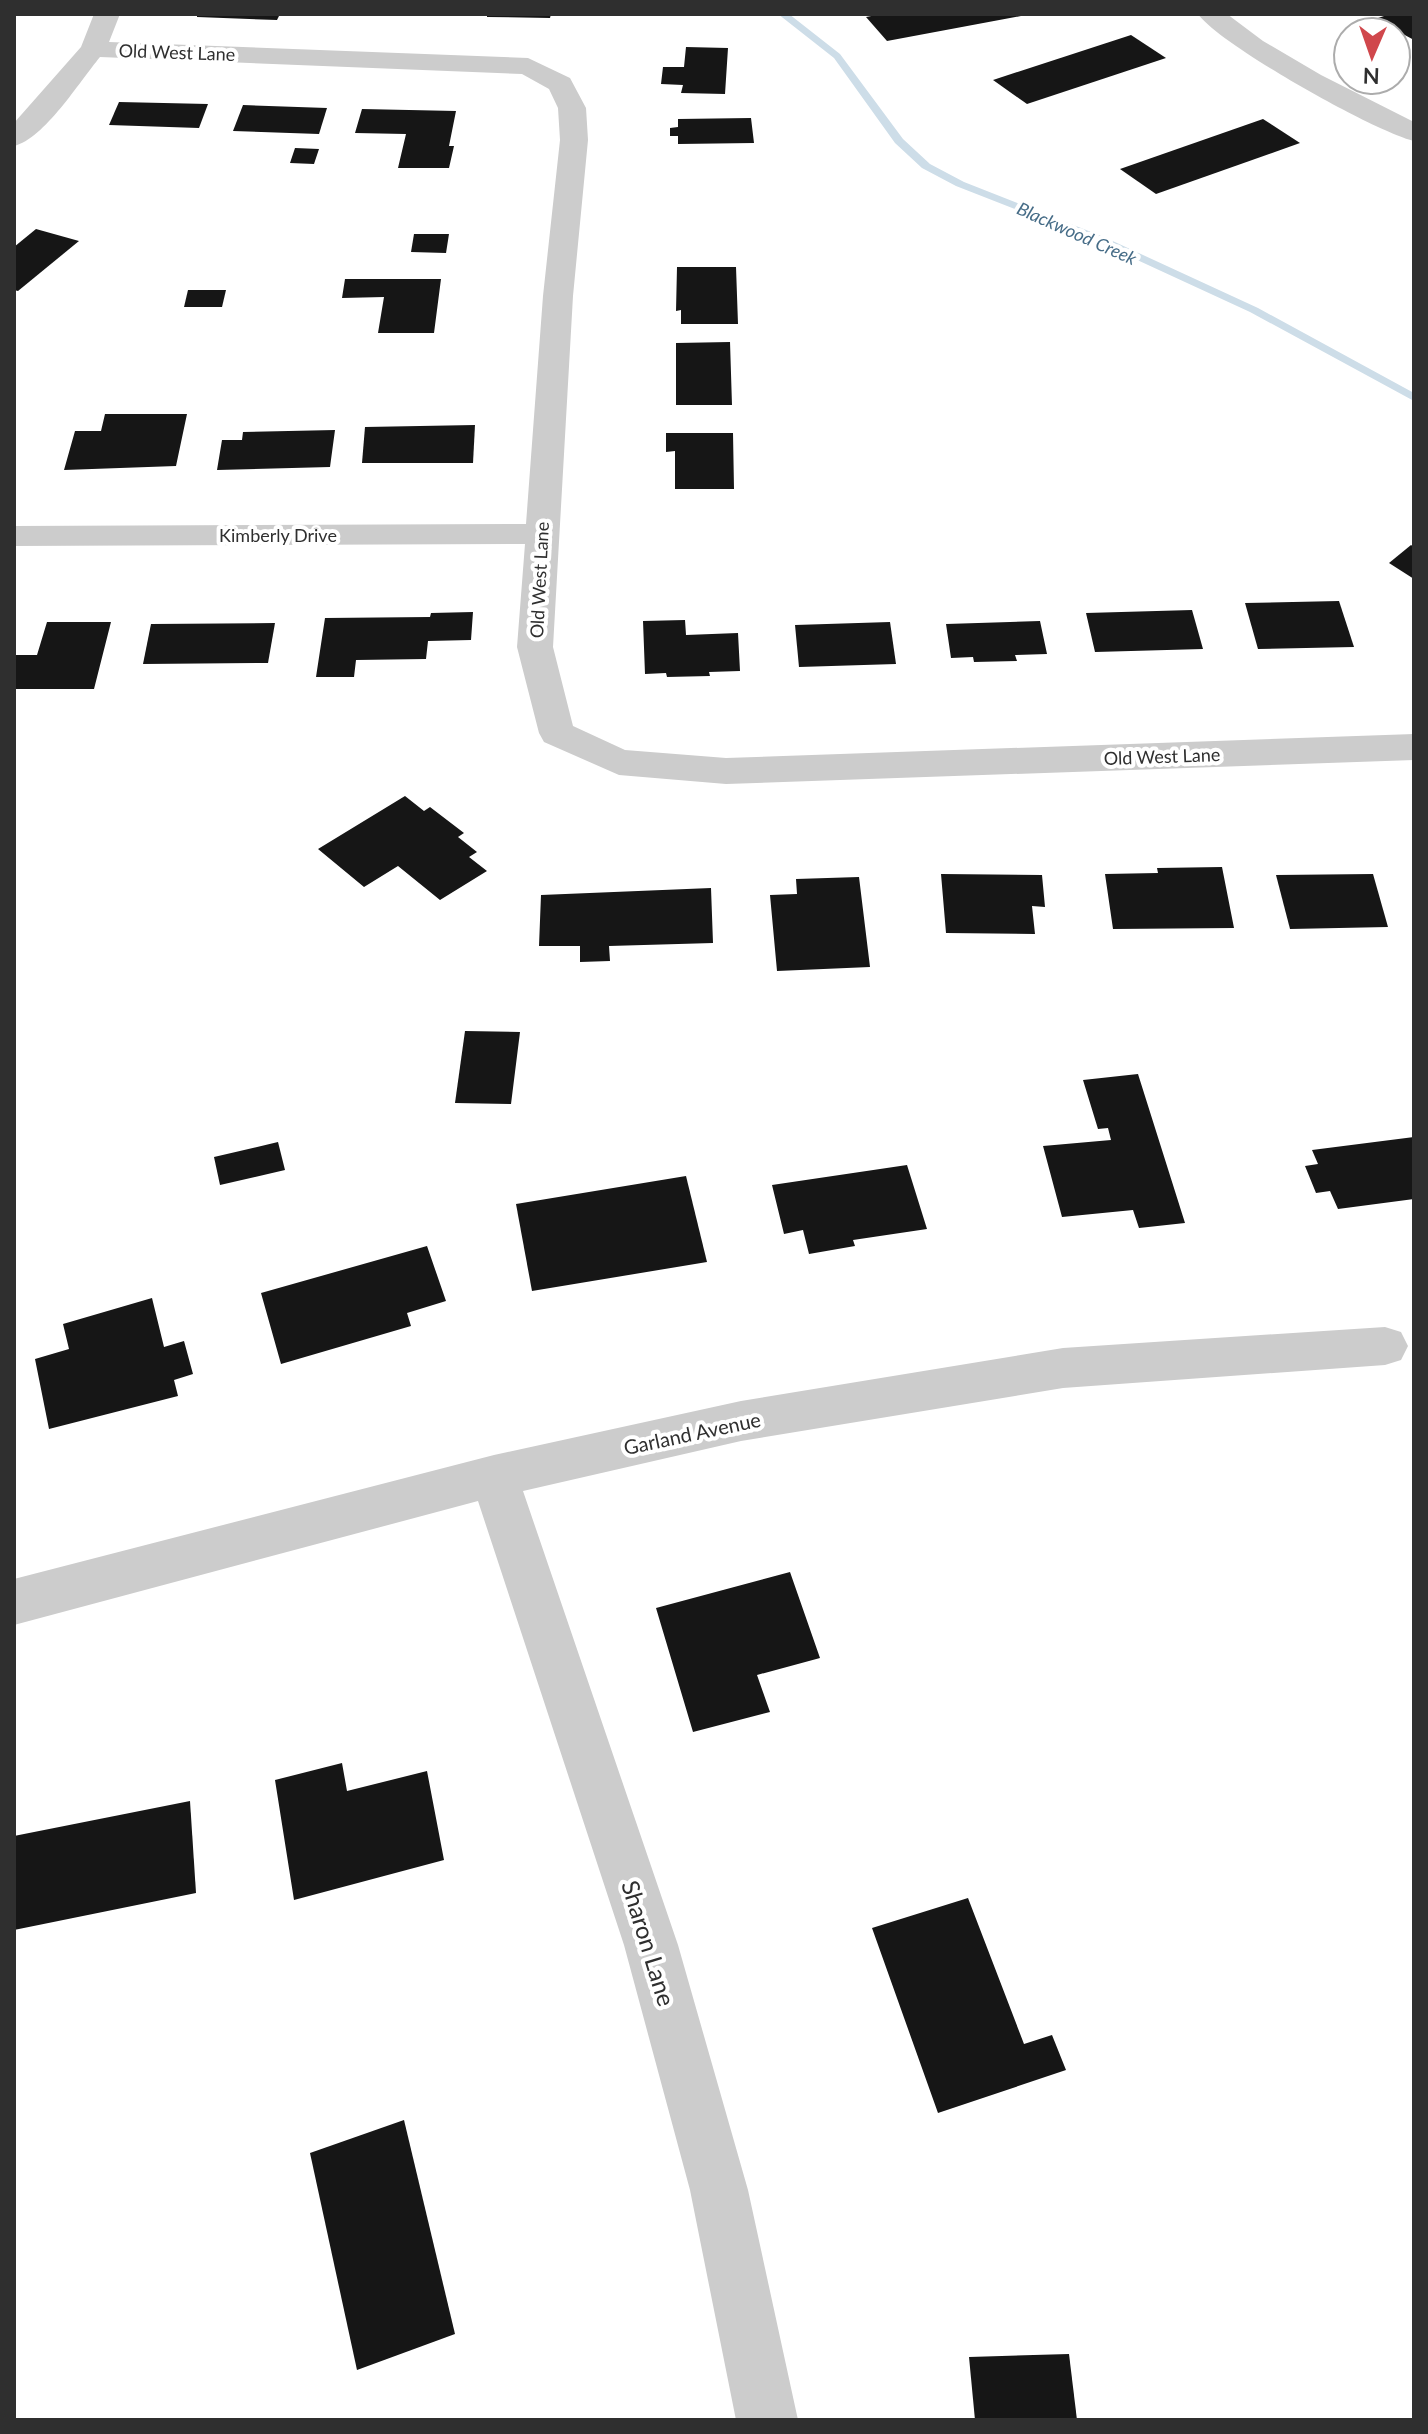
<svg xmlns="http://www.w3.org/2000/svg" width="1428" height="2434" viewBox="0 0 1428 2434" font-family="Lato,sans-serif">
<style>
.lines{fill:none;stroke-linecap:round;stroke-linejoin:round}
.stream{fill:#cddde8;fill-rule:evenodd}
.building{fill:#161616}
.minor{fill:#ccc;fill-rule:evenodd}
.labels{text-anchor:middle;dominant-baseline:central;stroke-width:8;stroke-linejoin:round;paint-order:stroke}
.far-street-label{font-size:18px;fill:#2f2f2f;stroke:#fff}
.far-water-label{font-size:18px;font-style:italic;fill:#466c87;stroke:#fff}
.street-label{font-size:20px;fill:#2f2f2f;stroke:#fff}
.near-street-label{font-size:24px;fill:#2f2f2f;stroke:#fff}
</style>
<rect width="100%" height="100%" fill="#fff"/>
<g class="lines">
<polygon class="stream" points="778,14 789,14 840,54 903,139 930,164 964,182 1104,237 1258,308 1414,393 1414,401 1250,312 1096,241 956,186 922,168 895,143 834,58"/>
</g>
<g class="building">
<polygon points="197,14 280,14 277,20 197,17"/>
<polygon points="487,14 551,14 550,18 487,17"/>
<polygon points="882,14 1021,14 1021,16 887,41 866,17"/>
<polygon points="1390,14 1414,14 1414,40 1375,19"/>
<polygon points="1131,35 1166,58 1027,104 993,80"/>
<polygon points="686,47 728,48 725,94 681,93 683,85 661,84 663,67 684,67"/>
<polygon points="119,102 208,104 199,128 109,125"/>
<polygon points="243,105 327,108 319,134 233,131"/>
<polygon points="362,109 456,111 449,146 454,146 449,168 398,168 406,134 355,133"/>
<polygon points="751,118 754,143 678,144 678,136 670,136 670,128 678,127 678,119"/>
<polygon points="1263,119 1300,143 1156,194 1120,169"/>
<polygon points="295,148 319,149 314,164 290,163"/>
<polygon points="36,229 79,241 18,291 14,290 14,247"/>
<polygon points="414,234 449,234 446,253 411,252"/>
<polygon points="677,267 736,267 738,324 681,324 681,310 676,311"/>
<polygon points="345,279 441,279 434,333 378,333 384,297 342,298"/>
<polygon points="188,290 226,290 222,307 184,307"/>
<polygon points="730,342 732,405 676,405 676,343"/>
<polygon points="105,414 187,414 176,466 64,470 75,431 101,431"/>
<polygon points="475,425 473,463 362,463 365,427"/>
<polygon points="335,430 330,467 217,470 222,440 242,440 243,432"/>
<polygon points="666,433 733,433 734,489 675,489 675,451 666,452"/>
<polygon points="1411,545 1414,547 1414,579 1389,563"/>
<polygon points="1339,601 1354,647 1258,649 1245,603"/>
<polygon points="1192,610 1203,649 1095,652 1086,613"/>
<polygon points="473,612 471,640 428,641 426,659 356,660 354,677 316,677 325,618 430,617 431,613"/>
<polygon points="685,620 686,635 738,633 740,671 709,672 710,676 667,677 666,673 645,674 643,621"/>
<polygon points="1040,621 1047,654 1015,655 1017,661 974,662 973,657 951,658 946,624"/>
<polygon points="47,622 111,622 94,689 14,689 14,655 37,655"/>
<polygon points="890,622 896,664 799,667 795,625"/>
<polygon points="275,623 268,663 143,664 151,624"/>
<polygon points="405,796 424,811 430,807 464,833 458,837 477,852 469,857 487,871 440,900 398,866 364,887 318,849"/>
<polygon points="1222,867 1234,928 1113,929 1105,874 1158,873 1157,868"/>
<polygon points="941,874 1042,875 1045,907 1032,906 1035,934 946,933"/>
<polygon points="1373,874 1388,927 1290,929 1276,875"/>
<polygon points="859,877 870,967 777,971 770,895 797,894 796,879"/>
<polygon points="711,888 713,943 609,946 610,961 580,962 580,946 539,946 541,895"/>
<polygon points="465,1031 520,1032 511,1104 455,1103"/>
<polygon points="1138,1074 1185,1223 1139,1228 1133,1210 1062,1217 1043,1146 1111,1140 1108,1128 1098,1129 1083,1080"/>
<polygon points="1414,1137 1414,1199 1338,1209 1330,1191 1316,1193 1305,1166 1318,1164 1312,1150"/>
<polygon points="278,1142 285,1170 220,1185 214,1157"/>
<polygon points="907,1165 927,1229 853,1240 855,1246 809,1254 803,1230 784,1234 772,1185"/>
<polygon points="686,1176 707,1262 532,1291 516,1204"/>
<polygon points="427,1246 446,1301 407,1313 411,1326 281,1364 261,1293"/>
<polygon points="152,1298 164,1347 184,1341 193,1374 174,1380 178,1396 49,1429 35,1359 69,1349 63,1324"/>
<polygon points="790,1572 820,1658 757,1675 770,1712 693,1732 656,1608"/>
<polygon points="342,1763 347,1791 427,1771 444,1860 294,1900 275,1780"/>
<polygon points="190,1801 196,1893 14,1930 14,1836"/>
<polygon points="968,1898 1024,2044 1052,2035 1066,2070 938,2113 872,1928"/>
<polygon points="404,2120 455,2334 357,2370 310,2153"/>
<polygon points="1069,2354 1077,2420 975,2420 969,2357"/>
</g>
<g class="lines">
<g class="minor">
<path d="M94 14H120L109 42 528 58 570 78 586 108 588 140 573 296 553 647 573 726 625 750 726 758 1414 734V760L726 784 619 775 544 742 539 733 517 647 525 544 14 546V526L526 524 543 296 560 140 558 108 549 89 522 74 100 57C80 81 44 139 14 146V123L81 47Z"/>
<path d="M1198 14H1227L1263 41 1321 75 1414 122V141C1375 132 1220 45 1198 14Z"/>
<polygon points="1385,1327 1401,1332 1408,1346 1401,1360 1385,1365 1063,1388 741,1441 523,1491 678,1945 748,2190 798,2420 736,2420 690,2190 624,1945 478,1501 14,1625 14,1579 494,1455 741,1401 1063,1348"/>
</g>
</g>
<g class="labels">
<g class="far-street-label">
<text transform="translate(177 52) rotate(2)">Old West Lane</text>
<text x="278" y="535">Kimberly Drive</text>
<text transform="translate(539 580) rotate(-87)">Old West Lane</text>
<text transform="translate(1162 756) rotate(-2)">Old West Lane</text>
</g>
<g class="far-water-label">
<text transform="translate(1077 233) rotate(24)">Blackwood Creek</text>
</g>
<g class="street-label">
<text transform="translate(692 1433) rotate(-12)">Garland Avenue</text>
</g>
<g class="near-street-label">
<text transform="translate(649 1943) rotate(73)">Sharon Lane</text>
</g>
</g>
<rect width="1428" height="2434" fill="none" stroke="#2f2f2f" stroke-width="32"/>
<g transform="translate(1372 56) rotate(182)"><circle r="38" fill="#ffffff" stroke="#acacac" stroke-width="2"/>
<path d="M0-6L14 30L0 20L-14 30Z" fill="#d0474c"/>
<text y="-12" font-size="22" font-weight="bold" text-anchor="middle" fill="#2f2f2f">N</text>
</g>
</svg>
